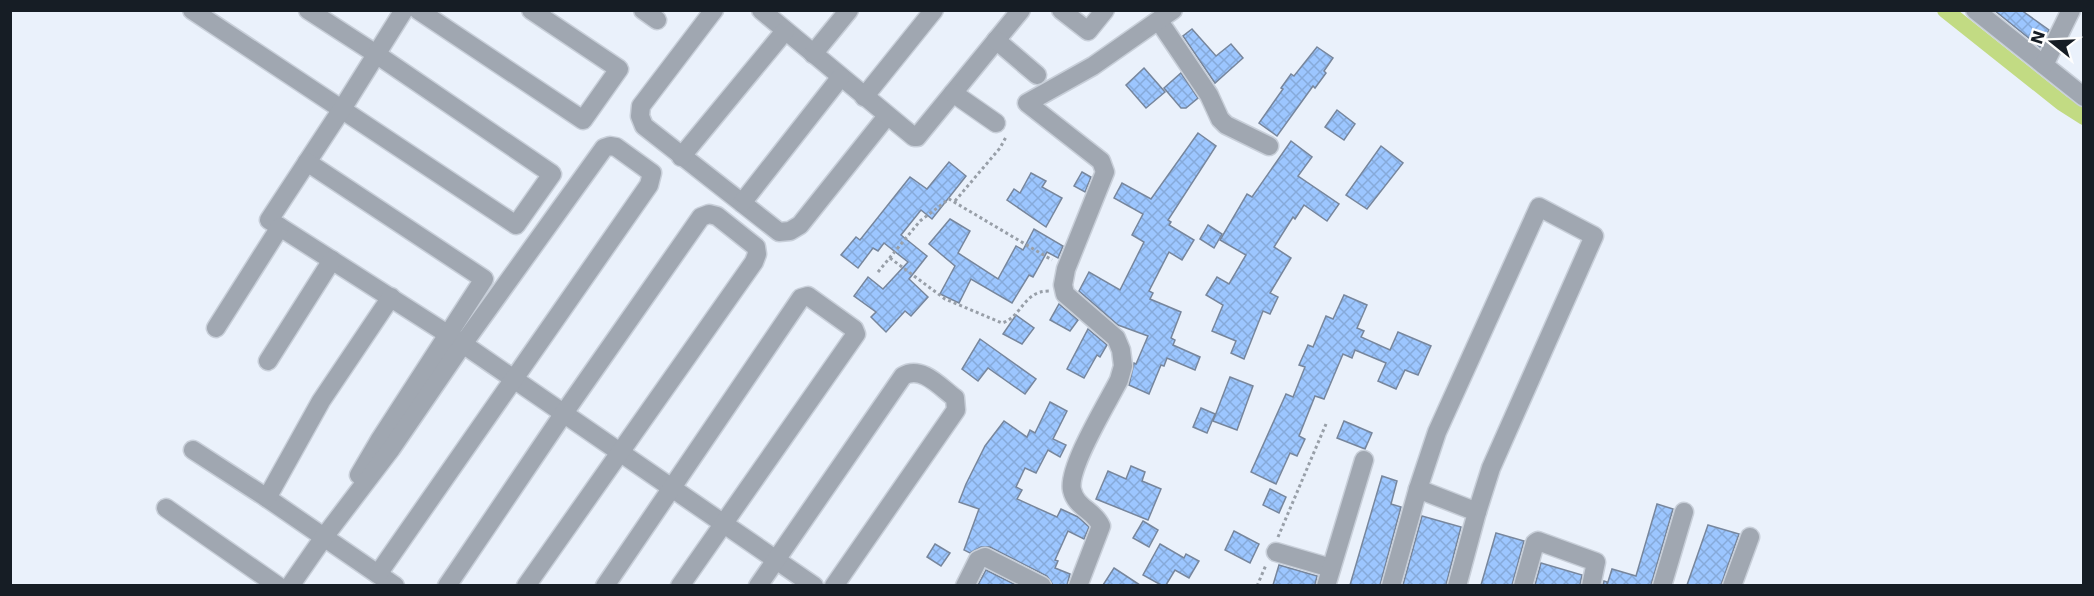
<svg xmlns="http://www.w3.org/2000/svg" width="2094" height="596" viewBox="0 0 2094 596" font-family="'DejaVu Sans',sans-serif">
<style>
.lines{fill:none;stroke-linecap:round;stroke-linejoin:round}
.canal{stroke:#c2db83;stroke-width:16}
.building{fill:url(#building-cross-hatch);stroke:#77869c;stroke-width:1.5}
.minor-casing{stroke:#c8cfd9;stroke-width:21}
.path{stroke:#989fa8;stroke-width:3;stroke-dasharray:3 3;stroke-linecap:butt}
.minor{stroke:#a0a7b1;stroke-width:18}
</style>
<defs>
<pattern id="building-cross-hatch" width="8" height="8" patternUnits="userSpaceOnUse" patternTransform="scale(1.5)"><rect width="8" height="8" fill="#9cc6ff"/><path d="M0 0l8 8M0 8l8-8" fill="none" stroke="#86aada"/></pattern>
</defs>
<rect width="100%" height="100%" fill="#eaf1fb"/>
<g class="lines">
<polyline class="canal" points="1945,10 2062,103 2084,117"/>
</g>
<g class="building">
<polygon points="1994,10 2021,10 2049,30 2040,47"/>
<polygon points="1192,29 1216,56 1231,44 1243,58 1215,83 1183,36"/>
<polygon points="1317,47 1333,58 1324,71 1326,73 1315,88 1313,86 1277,136 1259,123 1283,89 1281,88 1291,74 1294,76"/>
<polygon points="1144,68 1165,92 1146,108 1126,85"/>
<polygon points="1181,73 1198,98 1186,108 1181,108 1164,88"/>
<polygon points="1337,110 1355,124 1344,140 1325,127"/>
<polygon points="1198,133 1216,146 1168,220 1171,222 1169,225 1194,240 1182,260 1169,252 1149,291 1153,293 1150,299 1181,312 1171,338 1175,340 1173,345 1200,357 1195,370 1167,358 1164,366 1161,365 1149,394 1129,385 1134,363 1136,364 1148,336 1118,325 1079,291 1089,272 1120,290 1144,242 1132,235 1143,214 1114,198 1122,183 1151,199"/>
<polygon points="1291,141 1312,157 1298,176 1339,204 1327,221 1304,205 1295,219 1293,217 1274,247 1291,258 1270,293 1278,297 1270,314 1263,311 1244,359 1231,353 1236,341 1212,331 1223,305 1206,295 1217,277 1229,284 1246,255 1220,240 1247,194 1252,197"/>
<polygon points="1381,146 1403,163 1367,209 1346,195"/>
<polygon points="949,162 966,176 932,219 921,210 901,235 927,256 909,279 928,297 911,316 905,311 886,332 871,317 876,312 854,296 868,277 883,289 908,262 884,243 878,251 873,248 858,268 841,255 856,237 860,240 910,177 927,189"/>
<polygon points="1082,172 1091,177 1085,192 1074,186"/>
<polygon points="1031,173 1046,181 1042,187 1062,198 1046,227 1007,200 1014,189 1020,193"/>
<polygon points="950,219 970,231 958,253 998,279 1016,246 1023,250 1034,229 1063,246 1058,258 1047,252 1033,277 1029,275 1012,303 971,279 959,303 940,294 955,266 929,244"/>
<polygon points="1208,225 1222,234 1214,248 1200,239"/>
<polygon points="1344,295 1367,305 1357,328 1364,331 1361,337 1390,350 1398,332 1431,346 1418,375 1405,370 1396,389 1378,381 1386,363 1355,350 1352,358 1343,354 1324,399 1315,396 1299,436 1305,439 1297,456 1290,453 1276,484 1251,472 1286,394 1293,397 1305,367 1299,365 1308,345 1313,347 1326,316 1333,319"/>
<polygon points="1059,304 1078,320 1070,331 1050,320"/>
<polygon points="1016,315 1034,328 1022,344 1003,334"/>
<polygon points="1088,329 1107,345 1100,357 1097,355 1084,378 1067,369"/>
<polygon points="980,339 1036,379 1025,394 988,368 978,381 962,369"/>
<polygon points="1230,377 1253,386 1237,430 1213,421"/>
<polygon points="1050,402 1067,411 1053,439 1066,445 1060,457 1048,450 1036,473 1025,468 1016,487 1022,490 1017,499 1057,517 1061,509 1078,517 1089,527 1084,539 1068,531 1055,560 1058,561 1055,568 1070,574 1067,585 1053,585 1047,576 990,547 981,547 970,553 964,550 979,509 959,502 966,484 985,446 1004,421 1027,437 1030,430 1035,433"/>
<polygon points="1201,408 1215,414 1207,433 1193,427"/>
<polygon points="1344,421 1372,433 1365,449 1337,438"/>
<polygon points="1131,466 1145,472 1142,481 1161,489 1148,520 1096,499 1108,471 1126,479"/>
<polygon points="1382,476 1397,481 1391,504 1401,507 1380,585 1350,585"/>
<polygon points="1270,489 1286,497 1279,513 1263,505"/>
<polygon points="1657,504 1673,509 1651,585 1603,585 1604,581 1607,582 1607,585 1612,569 1636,576"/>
<polygon points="1422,516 1461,527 1446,585 1403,585"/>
<polygon points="1143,521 1158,530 1149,547 1133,538"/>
<polygon points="1708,525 1739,534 1721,585 1687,585"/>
<polygon points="1234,531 1259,544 1250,563 1225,550"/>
<polygon points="1496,533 1524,541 1512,585 1481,585"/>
<polygon points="935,544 950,553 941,566 927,557"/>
<polygon points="1160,544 1184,558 1186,554 1199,561 1189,578 1175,570 1166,585 1161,585 1143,575"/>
<polygon points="1541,563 1582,575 1580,585 1535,585"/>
<polygon points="1279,565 1317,576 1315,585 1273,585"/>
<polygon points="1114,568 1140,585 1103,585"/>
<polygon points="986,570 1016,585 978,585"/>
</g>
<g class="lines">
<g class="minor-casing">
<g id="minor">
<polyline points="192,10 516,225 552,174 376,54 308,10"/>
<polyline points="404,10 342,109 269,220 463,344 814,586"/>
<polyline points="418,10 583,120 619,69 531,10"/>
<polyline points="643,10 657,20"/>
<polyline points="714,10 641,106 640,116 644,126 779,232 790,231 800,225 887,116"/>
<polyline points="761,10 914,137 917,137 1021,10"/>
<polyline points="1061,10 1088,31 1105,10"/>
<polyline points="1975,10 2084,97"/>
<polyline points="1159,21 1209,95 1220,119 1226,125 1269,146"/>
<polyline points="996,40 1037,75"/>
<polyline points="813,54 849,10"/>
<polyline points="2044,65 2071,10"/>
<polyline points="953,93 996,123"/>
<polyline points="864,97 934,10"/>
<polyline points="681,157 785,31"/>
<polyline points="307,162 484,279 379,441 359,475"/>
<polyline points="742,203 840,78"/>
<polyline points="216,328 280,227"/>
<polyline points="268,361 332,260"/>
<polyline points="193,450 267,498 395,586"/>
<polyline points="1418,489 1437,432 1539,207 1594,236 1491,468 1477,512"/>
<polyline points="267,498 321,401 391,297"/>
<polyline points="166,508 278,586"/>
<polyline points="1276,552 1331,568"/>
<polyline points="290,586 324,537 391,449 463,344 604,148 610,146 616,147 652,173 649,185 378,574"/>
<polyline points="447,586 564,413 701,217 709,214 717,216 756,247 757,254 754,262 526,586"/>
<polyline points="605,586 801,298 808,296 854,329 856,334 680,586"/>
<path d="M758 586 903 376C922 365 940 387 955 398L956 410 834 586"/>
<polyline points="965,586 978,560 985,557 1042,586"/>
<path d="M1078 586 1101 526C1094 510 1076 508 1072 490 1067 468 1108 402 1119 380L1123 366 1121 350 1116 338 1065 294 1063 285 1066 269 1105 172 1101 161 1027 103 1093 66 1173 10"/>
<polyline points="1326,586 1364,460"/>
<polyline points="1391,586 1418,489 1477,512 1457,586"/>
<polyline points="1523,586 1535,543 1538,541 1596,562 1591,586"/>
<polyline points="1662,586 1684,512"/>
<polyline points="1732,586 1750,537"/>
</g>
</g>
<g class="path">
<polyline points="955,201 1000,148 1006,137"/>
<path d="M890 258 945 299 1002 323C1022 317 1023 291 1049 291"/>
<polyline points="878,272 920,221 949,199 1052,260"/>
<polyline points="1278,537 1326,424"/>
<polyline points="1257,586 1266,565"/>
</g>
<use href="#minor" class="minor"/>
</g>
<rect width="2094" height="596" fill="none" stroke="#161d25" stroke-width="24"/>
<g transform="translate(2052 42) rotate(288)" stroke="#fefefe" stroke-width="4.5" paint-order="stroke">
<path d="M0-4.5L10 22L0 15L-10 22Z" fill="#161d25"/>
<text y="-9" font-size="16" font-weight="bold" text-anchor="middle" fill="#161d25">N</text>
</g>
</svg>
